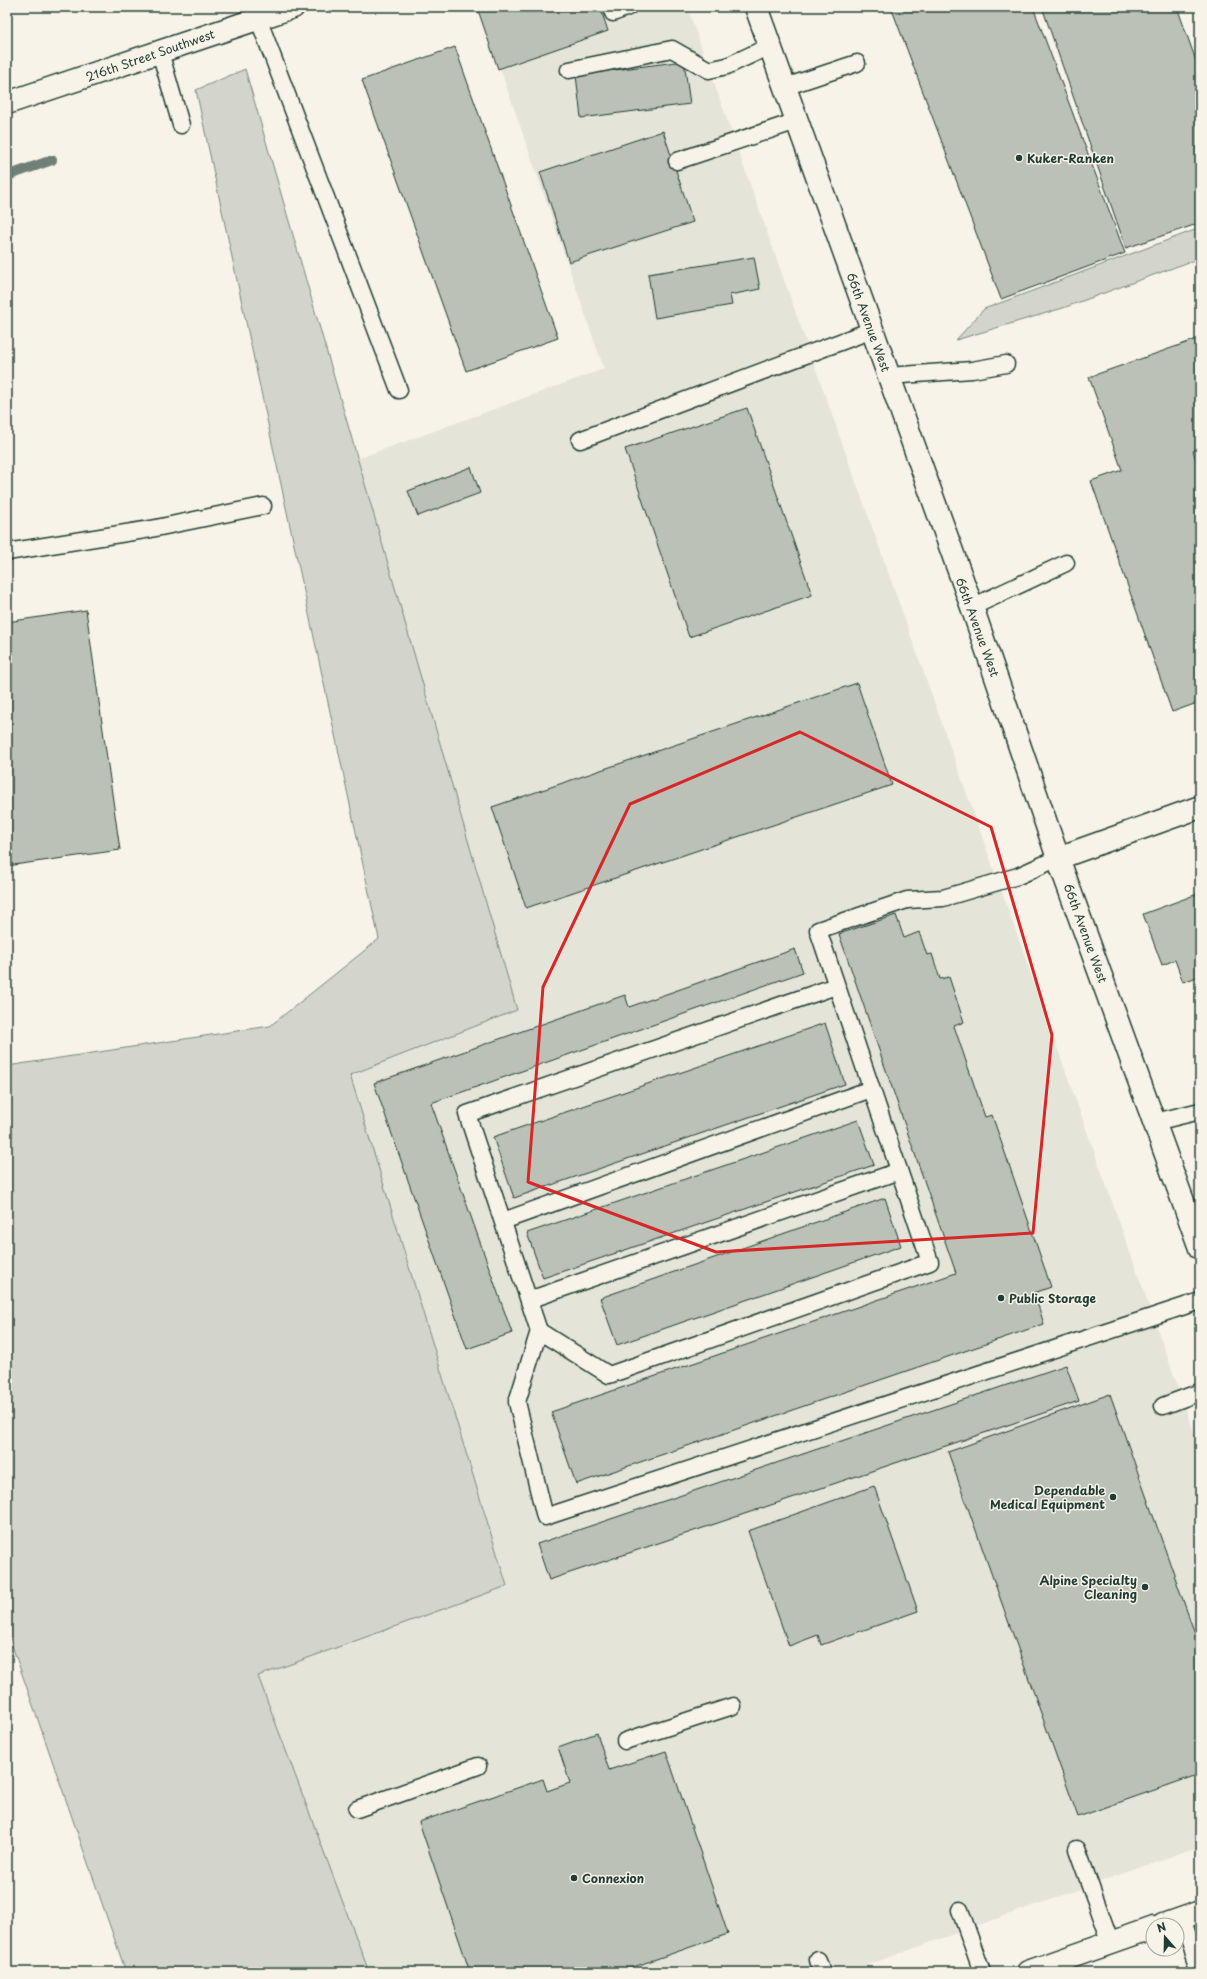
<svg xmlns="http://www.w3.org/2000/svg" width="1207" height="1979" viewBox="0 0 1207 1979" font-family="'Playpen Sans',sans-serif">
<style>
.built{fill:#e5e4d9}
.green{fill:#d3d5ca;stroke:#79897f}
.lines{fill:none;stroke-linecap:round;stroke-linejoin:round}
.stream{stroke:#6f8077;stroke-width:10}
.building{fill:#bbc1b6;stroke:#1f3d34}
.service-casing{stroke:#1f3d34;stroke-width:19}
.minor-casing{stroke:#1f3d34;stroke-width:25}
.tertiary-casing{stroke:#1f3d34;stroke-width:25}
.secondary-casing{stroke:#1f3d34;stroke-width:25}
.service{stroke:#f7f3e8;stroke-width:16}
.minor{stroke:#f7f3e8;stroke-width:22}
.tertiary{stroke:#f7f3e8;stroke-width:22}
.secondary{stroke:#f7f3e8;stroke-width:22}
.marked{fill:none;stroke:#d62828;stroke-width:3;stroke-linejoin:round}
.poi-dot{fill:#1f3d34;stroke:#f7f3e8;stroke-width:1.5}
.labels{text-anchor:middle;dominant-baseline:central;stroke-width:3;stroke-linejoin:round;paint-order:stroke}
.street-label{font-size:12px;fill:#1f3d34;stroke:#f7f3e8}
.poi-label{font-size:12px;font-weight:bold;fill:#1f3d34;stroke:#f7f3e8;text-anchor:start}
</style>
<rect width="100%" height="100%" fill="#f7f3e8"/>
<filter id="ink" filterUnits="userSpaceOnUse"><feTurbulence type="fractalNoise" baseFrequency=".025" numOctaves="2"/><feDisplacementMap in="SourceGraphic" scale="8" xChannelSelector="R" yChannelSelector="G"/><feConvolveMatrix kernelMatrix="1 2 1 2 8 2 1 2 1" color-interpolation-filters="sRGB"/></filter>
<g filter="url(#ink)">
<polygon class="built" points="479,7 687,7 1200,1449 1200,1846 848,1972 368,1972 258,1676 507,1585 350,1075 517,1010 346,463 604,369"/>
<g class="green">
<polygon points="245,69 517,1010 350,1075 507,1586 258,1676 369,1972 126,1972 7,1631 7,1066 270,1026 379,939 196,90"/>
<polygon points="1200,228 1200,258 1063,308 956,340 984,309"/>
</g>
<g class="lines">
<polyline class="stream" points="7,176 52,160"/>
</g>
<g class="building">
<polygon points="477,7 600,7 608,31 498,69"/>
<polygon points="891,7 1033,7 1125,253 1001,299"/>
<polygon points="1042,7 1177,7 1200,72 1200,223 1126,248"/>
<polygon points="455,47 558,338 466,371 362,80"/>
<polygon points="684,61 690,104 581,118 576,75"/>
<polygon points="663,131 693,222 569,262 540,172"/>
<polygon points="754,257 760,289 730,295 732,305 655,318 648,274"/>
<polygon points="1200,338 1200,448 1193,451 1200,472 1200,702 1172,712 1091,481 1122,470 1089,377"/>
<polygon points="747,408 812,595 689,637 625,449"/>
<polygon points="471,467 480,493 418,516 408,491"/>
<polygon points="86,610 120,850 7,866 7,622"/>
<polygon points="857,683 892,785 526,908 492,807"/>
<polygon points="1200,893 1200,976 1183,982 1175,960 1162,965 1143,914"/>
<polygon points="896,915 904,938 919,932 927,955 932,954 940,979 949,977 964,1022 954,1026 985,1117 992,1115 1051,1287 1034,1293 1044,1324 576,1484 551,1412 956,1273 839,934"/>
<polygon points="795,949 803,972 431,1103 512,1333 467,1349 374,1083 625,995 629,1007"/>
<polygon points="825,1023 845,1084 514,1198 493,1137"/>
<polygon points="858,1120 874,1165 543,1278 527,1233"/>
<polygon points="885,1198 901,1246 617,1345 600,1298"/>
<polygon points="1066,1365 1079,1401 549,1580 537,1544"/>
<polygon points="1110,1394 1200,1648 1200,1774 1078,1817 948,1452"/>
<polygon points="874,1486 918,1611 821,1645 818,1635 789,1646 748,1531"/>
<polygon points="597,1733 609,1770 666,1751 728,1934 619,1972 470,1972 419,1822 543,1779 547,1791 570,1783 558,1747"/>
</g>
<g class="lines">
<g class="service-casing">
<g id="service">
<polyline points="613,13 628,7"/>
<polyline points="258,18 399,390"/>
<polyline points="160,52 181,125"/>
<polyline points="569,70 672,49 709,70 727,66 770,46"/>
<polyline points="785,87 857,63"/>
<polyline points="677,161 797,121"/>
<polyline points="888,376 972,370 1006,364"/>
<polyline points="580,440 872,330"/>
<polyline points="7,552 151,529 263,506"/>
<polyline points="972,607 1066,563"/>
<polyline points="1058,858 1018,876 943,898 907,900 818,930 930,1262 609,1375 539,1331 517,1402 545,1517 1200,1301"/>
<polyline points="1155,1122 1200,1111"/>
<polyline points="503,1221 871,1089"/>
<polyline points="529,1300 899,1171"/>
<polyline points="539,1331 467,1114 836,986"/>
<polyline points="1163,1406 1200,1392"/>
<polyline points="625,1741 733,1706"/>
<polyline points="357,1809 478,1766"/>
<polyline points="1077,1849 1111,1943"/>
<polyline points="960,1910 982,1972"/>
<polyline points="1181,1919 1199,1972"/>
<polyline points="818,1960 822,1972"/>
</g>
</g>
<g class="minor-casing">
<polyline id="minor" points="1058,858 1200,807"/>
</g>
<g class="tertiary-casing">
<polyline id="tertiary" points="7,103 293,7"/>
</g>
<g class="secondary-casing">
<g id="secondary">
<polyline points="756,7 972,607 1058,858 1200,1248"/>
<polyline points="1163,1925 1200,1912"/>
<polyline points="1028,1972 1153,1928"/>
</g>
</g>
<use href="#service" class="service"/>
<use href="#minor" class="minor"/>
<use href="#tertiary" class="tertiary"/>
<use href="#secondary" class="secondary"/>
</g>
</g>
<path class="marked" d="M800 732 991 827 1052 1035 1033 1233 716 1252 528 1182 543 987 630 804Z"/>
<g class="poi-dot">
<circle cx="1019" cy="158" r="4"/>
<circle cx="1001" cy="1298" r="4"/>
<circle cx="1113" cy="1497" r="4"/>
<circle cx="1145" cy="1587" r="4"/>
<circle cx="574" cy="1878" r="4"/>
</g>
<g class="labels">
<g class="street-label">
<text transform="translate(150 55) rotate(-19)">216th Street Southwest</text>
<text transform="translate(869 322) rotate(70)">66th Avenue West</text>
<text transform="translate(978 627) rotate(70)">66th Avenue West</text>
<text transform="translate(1086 933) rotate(70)">66th Avenue West</text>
</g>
<g class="poi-label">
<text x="1027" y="158">Kuker-Ranken</text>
<text x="1009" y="1298">Public Storage</text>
<text x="1105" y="1490" text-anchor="end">Dependable<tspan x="1105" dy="14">Medical Equipment</tspan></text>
<text x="1137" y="1580" text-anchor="end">Alpine Specialty<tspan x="1137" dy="14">Cleaning</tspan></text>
<text x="582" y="1878">Connexion</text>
</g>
</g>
<rect width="1207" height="1979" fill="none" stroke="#f7f3e8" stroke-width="24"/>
<rect x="12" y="12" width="1183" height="1955" fill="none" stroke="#1f3d34" stroke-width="1.5" filter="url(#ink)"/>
<g transform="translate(1165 1937) rotate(340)"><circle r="19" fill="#f7f3e8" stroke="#a1aaa0"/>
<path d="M0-3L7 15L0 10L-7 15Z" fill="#1f3d34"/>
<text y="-6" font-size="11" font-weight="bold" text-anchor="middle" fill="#1f3d34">N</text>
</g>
</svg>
